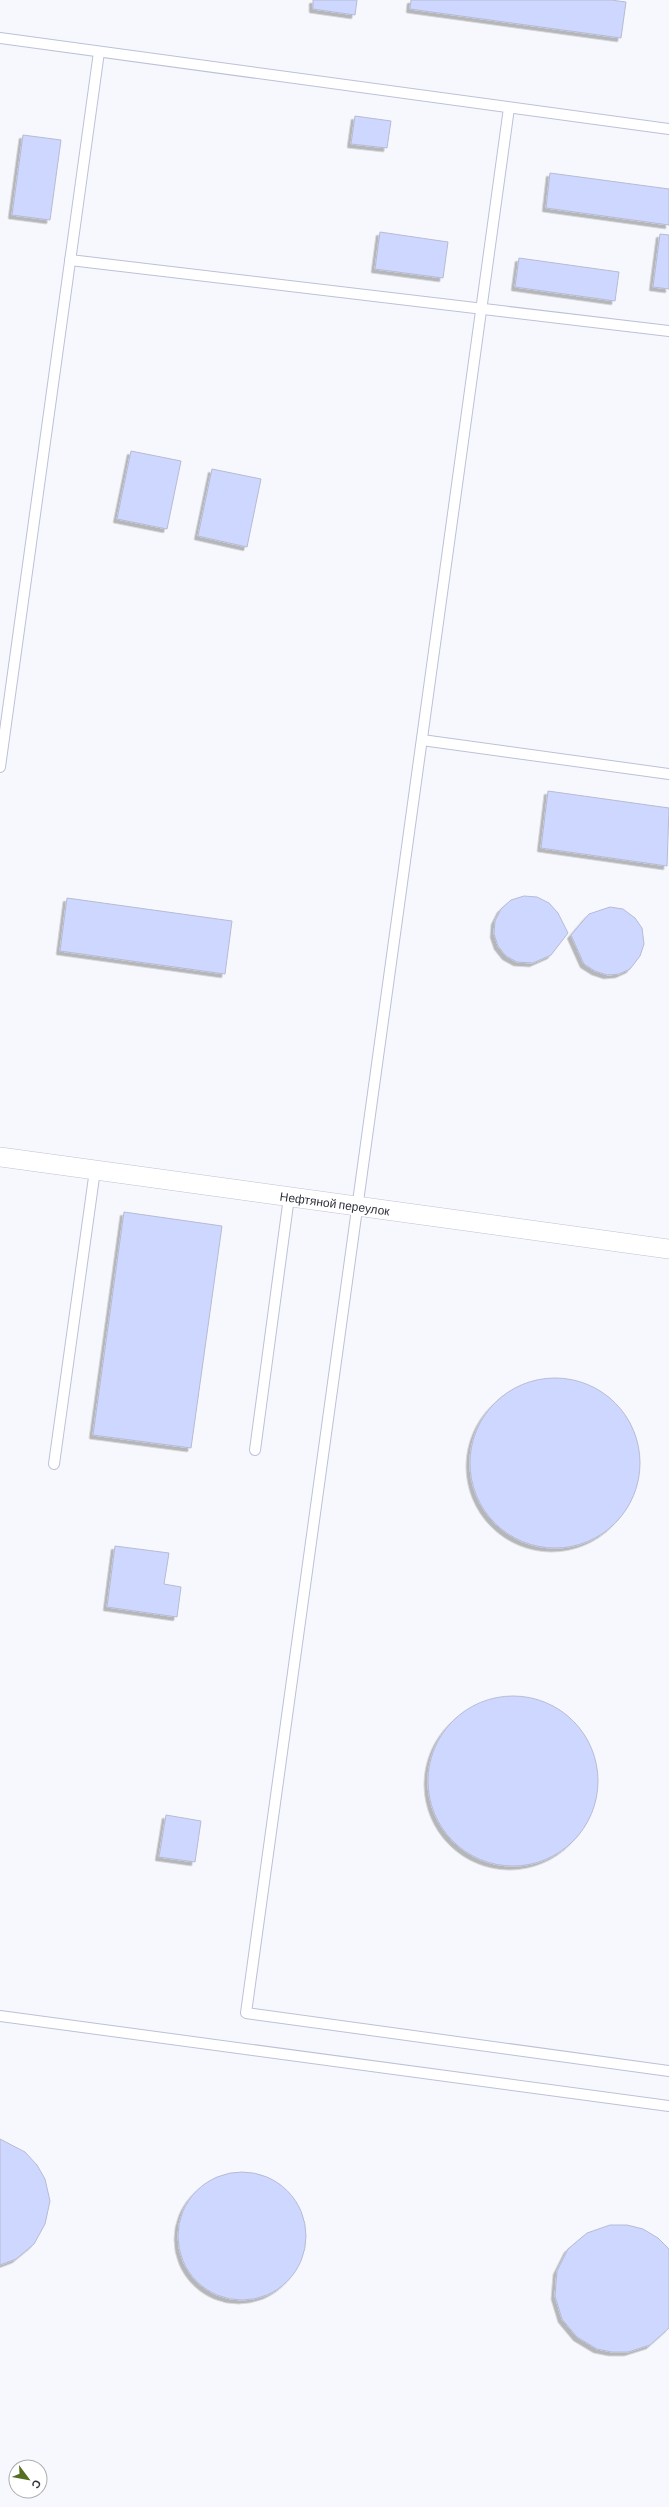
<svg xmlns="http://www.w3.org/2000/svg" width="669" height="2507" viewBox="0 0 669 2507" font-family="Barlow,sans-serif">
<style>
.building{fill:#ced7ff;stroke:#b6bbd2;filter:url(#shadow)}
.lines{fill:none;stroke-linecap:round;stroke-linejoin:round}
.lane-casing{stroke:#bcc1d8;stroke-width:12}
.street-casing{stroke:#bcc1d8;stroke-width:20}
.lane{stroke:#fff;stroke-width:10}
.street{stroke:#fff;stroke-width:19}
.labels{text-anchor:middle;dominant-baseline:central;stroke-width:3;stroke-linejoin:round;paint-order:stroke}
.street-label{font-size:12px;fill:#2f313a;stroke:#fff}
</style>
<defs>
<filter id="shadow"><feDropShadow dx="-3.5" dy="3.5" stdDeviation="0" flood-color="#0004"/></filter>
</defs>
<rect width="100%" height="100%" fill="#f7f8fd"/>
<g class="building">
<polygon points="313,0 357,0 355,15 313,9"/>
<polygon points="411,0 611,0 626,2 621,38 410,9"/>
<polygon points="355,116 391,121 387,148 351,144"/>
<polygon points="23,135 61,140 50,220 12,215"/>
<polygon points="550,173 669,189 669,225 546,208"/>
<polygon points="380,232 448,242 443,278 375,269"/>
<polygon points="660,234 669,235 669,289 653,287"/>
<polygon points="519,258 619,272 615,301 515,287"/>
<polygon points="131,451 181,461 167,529 117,519"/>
<polygon points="212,469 261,479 247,547 198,536"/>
<polygon points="548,791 669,808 667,866 541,848"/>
<polygon points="524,896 537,897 549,903 558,913 568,933 551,955 533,963 517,962 506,956 498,946 494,934 495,921 501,909 511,900"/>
<polygon points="67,898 232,921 225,974 60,951"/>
<polygon points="610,907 623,909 635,918 642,928 644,944 640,956 630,969 619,974 607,975 595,971 584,964 571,935 589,914"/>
<polygon points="124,1212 222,1226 191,1448 93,1435"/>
<circle cx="555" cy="1463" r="85"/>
<polygon points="115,1546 169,1553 164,1584 181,1587 177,1617 107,1607"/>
<circle cx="513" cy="1781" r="85"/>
<polygon points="166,1815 201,1821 195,1862 159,1857"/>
<polygon points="0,2139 25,2152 37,2165 45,2179 50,2201 45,2224 34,2244 16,2259 0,2265"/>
<circle cx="242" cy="2236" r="64"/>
<polygon points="610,2225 627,2225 643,2229 658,2238 669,2249 669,2328 650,2345 628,2352 612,2352 597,2349 577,2337 562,2319 555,2296 557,2271 568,2249 587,2233"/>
</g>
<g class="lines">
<g class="lane-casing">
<g id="lane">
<polyline points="0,38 669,129"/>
<polyline points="509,108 246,2013 669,2071"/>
<polyline points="70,260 669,331"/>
<polyline points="422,740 669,774"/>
<polyline points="0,767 99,52"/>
<polyline points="255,1450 289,1197"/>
<polyline points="54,1464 95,1170"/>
<polyline points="0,2016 669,2106"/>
</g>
</g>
<g class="street-casing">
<g id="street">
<path id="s1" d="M0 1157 669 1249"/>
</g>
</g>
<use href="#lane" class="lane"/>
<use href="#street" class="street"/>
</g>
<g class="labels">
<g class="street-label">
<text stroke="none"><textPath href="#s1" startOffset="338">Нефтяной переулок</textPath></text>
</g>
</g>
<g transform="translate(28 2479) rotate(122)"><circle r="19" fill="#ffffff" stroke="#acadb0"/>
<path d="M0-3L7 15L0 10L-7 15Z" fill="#566f20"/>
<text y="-6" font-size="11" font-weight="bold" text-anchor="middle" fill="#2f313a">С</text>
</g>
</svg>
